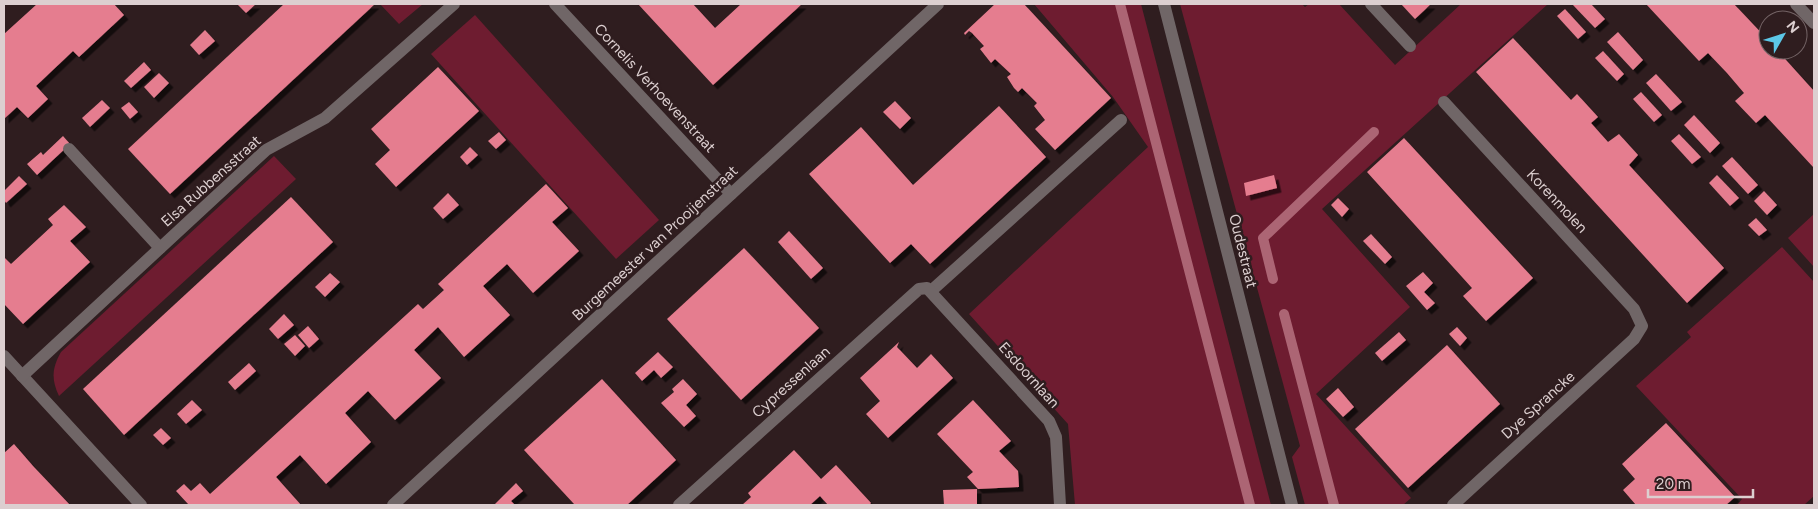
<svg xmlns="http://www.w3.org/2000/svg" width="1818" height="509" viewBox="0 0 1818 509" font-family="Figtree,sans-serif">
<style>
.green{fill:#6e1c30}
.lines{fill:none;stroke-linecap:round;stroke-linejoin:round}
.stream{stroke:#ac6574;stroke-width:10}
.building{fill:#e57d8f;filter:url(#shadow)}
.minor{stroke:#706667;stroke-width:12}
.labels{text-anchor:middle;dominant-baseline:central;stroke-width:5;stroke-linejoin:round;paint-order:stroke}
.street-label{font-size:15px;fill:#dccfd0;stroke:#2f1d1f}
</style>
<defs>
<filter id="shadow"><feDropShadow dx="4.5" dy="4.5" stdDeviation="0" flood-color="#0009"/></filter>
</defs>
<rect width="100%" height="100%" fill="#2f1d1f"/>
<g class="green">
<polygon points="380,4 423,4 399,24"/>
<polygon points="1034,4 1141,4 1271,505 1075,505 1068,424 969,314 1148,147 1113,97"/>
<polygon points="1180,4 1302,4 1305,7 1309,4 1339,4 1395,65 1461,4 1548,4 1322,209 1410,307 1316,394 1411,498 1403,505 1305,505 1292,457 1300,446"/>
<polygon points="475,15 659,220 616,259 431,54"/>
<path d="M274 156 296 179 59 396C51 379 52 368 61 352Z"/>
<polygon points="1814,214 1814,267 1788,238"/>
<polygon points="1782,247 1814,282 1814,496 1804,505 1737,505 1742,499 1636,386 1691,337 1687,332"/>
</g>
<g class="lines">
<g class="stream">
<polyline points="1120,4 1250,505"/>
<polyline points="1273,279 1263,238 1374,132"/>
<polyline points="1284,314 1334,505"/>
</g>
</g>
<g class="building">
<polygon points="37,4 114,4 124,15 79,57 73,51 36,86 48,99 28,118 17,107 4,119 4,34"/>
<polygon points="237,4 256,4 246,13"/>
<polygon points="284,4 375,4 170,194 128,149"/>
<polygon points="638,4 693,4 715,28 741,4 802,4 713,85"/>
<polygon points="995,4 1024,4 1111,98 1055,150 1035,129 1045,120 1034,106 1037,103 1022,88 1018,92 1014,88 1007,77 1011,74 995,59 991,63 980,49 984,46 972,33 969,31 965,35 964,33"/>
<polygon points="1401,4 1431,4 1415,19"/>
<polygon points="1572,4 1591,4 1605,19 1595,28"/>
<polygon points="1646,4 1734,4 1768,40 1768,50 1777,50 1814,91 1814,168 1765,115 1756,123 1735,101 1744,93 1727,73 1708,53 1699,61"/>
<polygon points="1565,9 1586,32 1578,39 1557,16"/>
<polygon points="205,30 215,41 199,55 190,45"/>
<polygon points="1618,32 1643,60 1633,70 1607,42"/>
<polygon points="1513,38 1571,100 1577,94 1598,117 1591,123 1608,142 1619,134 1638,155 1629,165 1724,268 1687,303 1476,72"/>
<polygon points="1603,51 1624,74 1617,81 1595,58"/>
<polygon points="144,62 151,70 131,88 124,81"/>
<polygon points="438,67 479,111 396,187 375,164 390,150 371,129"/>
<polygon points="159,73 169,83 154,98 144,87"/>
<polygon points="1656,74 1682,102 1671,111 1646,83"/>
<polygon points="1641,92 1662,115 1654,122 1633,99"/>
<polygon points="102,100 110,108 90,127 82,118"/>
<polygon points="895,101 911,118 900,129 883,112"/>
<polygon points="129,102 138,112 130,119 121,108"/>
<polygon points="999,106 1046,157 930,264 911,244 890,263 809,174 861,127 913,185"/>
<polygon points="1694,115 1720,143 1710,153 1684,125"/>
<polygon points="499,132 506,140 496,149 488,141"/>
<polygon points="1679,134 1701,157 1692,164 1671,141"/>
<polygon points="63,136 70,144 37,175 27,164 41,152 43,155"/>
<polygon points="1404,138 1533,278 1486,321 1463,296 1472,288 1367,172"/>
<polygon points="470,147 478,155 467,165 460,157"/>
<polygon points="1732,157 1758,185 1748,194 1722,166"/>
<polygon points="1274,175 1277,188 1246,196 1244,183"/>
<polygon points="1717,175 1739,198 1730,206 1709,183"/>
<polygon points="19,176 27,184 6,203 4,200 4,191"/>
<polygon points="546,184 568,208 552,222 579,251 533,293 507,264 483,286 510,315 464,357 438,327 414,350 441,378 395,420 368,391 345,413 371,442 326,484 300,455 276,477 301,505 189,505 176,491 184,484 191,491 200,483 210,494 418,304 423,309 444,290 438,284"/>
<polygon points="1764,191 1777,205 1767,215 1754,201"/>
<polygon points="448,193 459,205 443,219 433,208"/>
<polygon points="291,197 333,242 124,435 83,389"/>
<polygon points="1338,198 1349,209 1342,217 1331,205"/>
<polygon points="64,205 86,227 70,241 90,262 23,324 4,304 4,257 11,264 53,225 48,219"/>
<polygon points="1756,218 1767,230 1759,236 1748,225"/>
<polygon points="789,231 823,268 811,279 778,242"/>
<polygon points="1371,234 1392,257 1385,264 1363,241"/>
<polygon points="744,248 819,328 741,400 667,319"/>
<polygon points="1423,272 1433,283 1424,292 1435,303 1427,310 1406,286"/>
<polygon points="330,273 340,282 325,297 315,287"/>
<polygon points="284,314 294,325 278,339 269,329"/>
<polygon points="308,326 319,339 309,348 298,335"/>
<polygon points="1457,327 1467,338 1460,346 1449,334"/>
<polygon points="1399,332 1406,340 1382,361 1375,353"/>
<polygon points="295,335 305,346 295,356 284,344"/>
<polygon points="899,342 897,347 917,368 931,354 953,378 888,438 866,414 880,401 860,378"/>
<polygon points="1447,345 1500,404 1408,488 1355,429"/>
<polygon points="658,352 673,367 661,378 654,370 642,381 635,373"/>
<polygon points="249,363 256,371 235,390 228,382"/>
<polygon points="602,379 676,460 627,505 575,505 524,450"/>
<polygon points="683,379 697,394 686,405 696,416 684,427 661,403 674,392 672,389"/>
<polygon points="1338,388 1354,407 1343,417 1326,399"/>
<polygon points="192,400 202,410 186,424 177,414"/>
<polygon points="973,400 1011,441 999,451 1018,471 1019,487 978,489 967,477 973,472 937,434"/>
<polygon points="1666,423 1735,497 1726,505 1636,505 1623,490 1635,479 1622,464"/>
<polygon points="161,428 171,438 163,445 153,435"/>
<polygon points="14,444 33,466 70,505 4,505 4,453"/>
<polygon points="794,450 821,479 836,465 871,503 869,505 828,505 820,496 810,505 742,505 751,497 748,493"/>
<polygon points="516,483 523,491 511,501 515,505 494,505"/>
<polygon points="977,489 977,505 944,505 943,490"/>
</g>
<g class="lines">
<g class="minor">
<polyline points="555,4 731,194"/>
<polyline points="1164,4 1292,505"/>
<polyline points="1371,4 1410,46"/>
<polyline points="1796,4 1814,23"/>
<polyline points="1444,102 1634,309 1642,326 1634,339 1453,505"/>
<polyline points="69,149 160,248"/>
<polyline points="931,291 1121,120"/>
<polyline points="4,356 141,505"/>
<polyline points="22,376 266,150 325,118 454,4"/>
<polyline points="393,505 938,4"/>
<polyline points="679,505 919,289 927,288 1049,421 1056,437 1060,505"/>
</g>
</g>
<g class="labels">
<g class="street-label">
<text transform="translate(655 88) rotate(47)">Cornelis Verhoevenstraat</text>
<text transform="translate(211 181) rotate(-42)">Elsa Rubbensstraat</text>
<text transform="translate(1557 201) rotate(47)">Korenmolen</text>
<text transform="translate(655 243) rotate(-43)">Burgemeester van Prooijenstraat</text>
<text transform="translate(1243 251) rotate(76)">Oudestraat</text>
<text transform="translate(1029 375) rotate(48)">Esdoornlaan</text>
<text transform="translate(791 382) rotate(-42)">Cypressenlaan</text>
<text transform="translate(1538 405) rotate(-42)">Dye Sprancke</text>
</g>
</g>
<rect width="1818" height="509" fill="none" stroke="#dccfd0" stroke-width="10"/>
<g transform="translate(1783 35) rotate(51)"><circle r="24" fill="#2f1d1f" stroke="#746466"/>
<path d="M0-4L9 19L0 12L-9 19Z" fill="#5cc7e7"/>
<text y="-8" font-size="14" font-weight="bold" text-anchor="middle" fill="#dccfd0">N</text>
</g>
<path d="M1648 489v8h105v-8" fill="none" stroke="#dccfd0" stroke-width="2.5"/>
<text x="1656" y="489" font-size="15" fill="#dccfd0" stroke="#2f1d1f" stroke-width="4" paint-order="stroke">20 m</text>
</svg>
